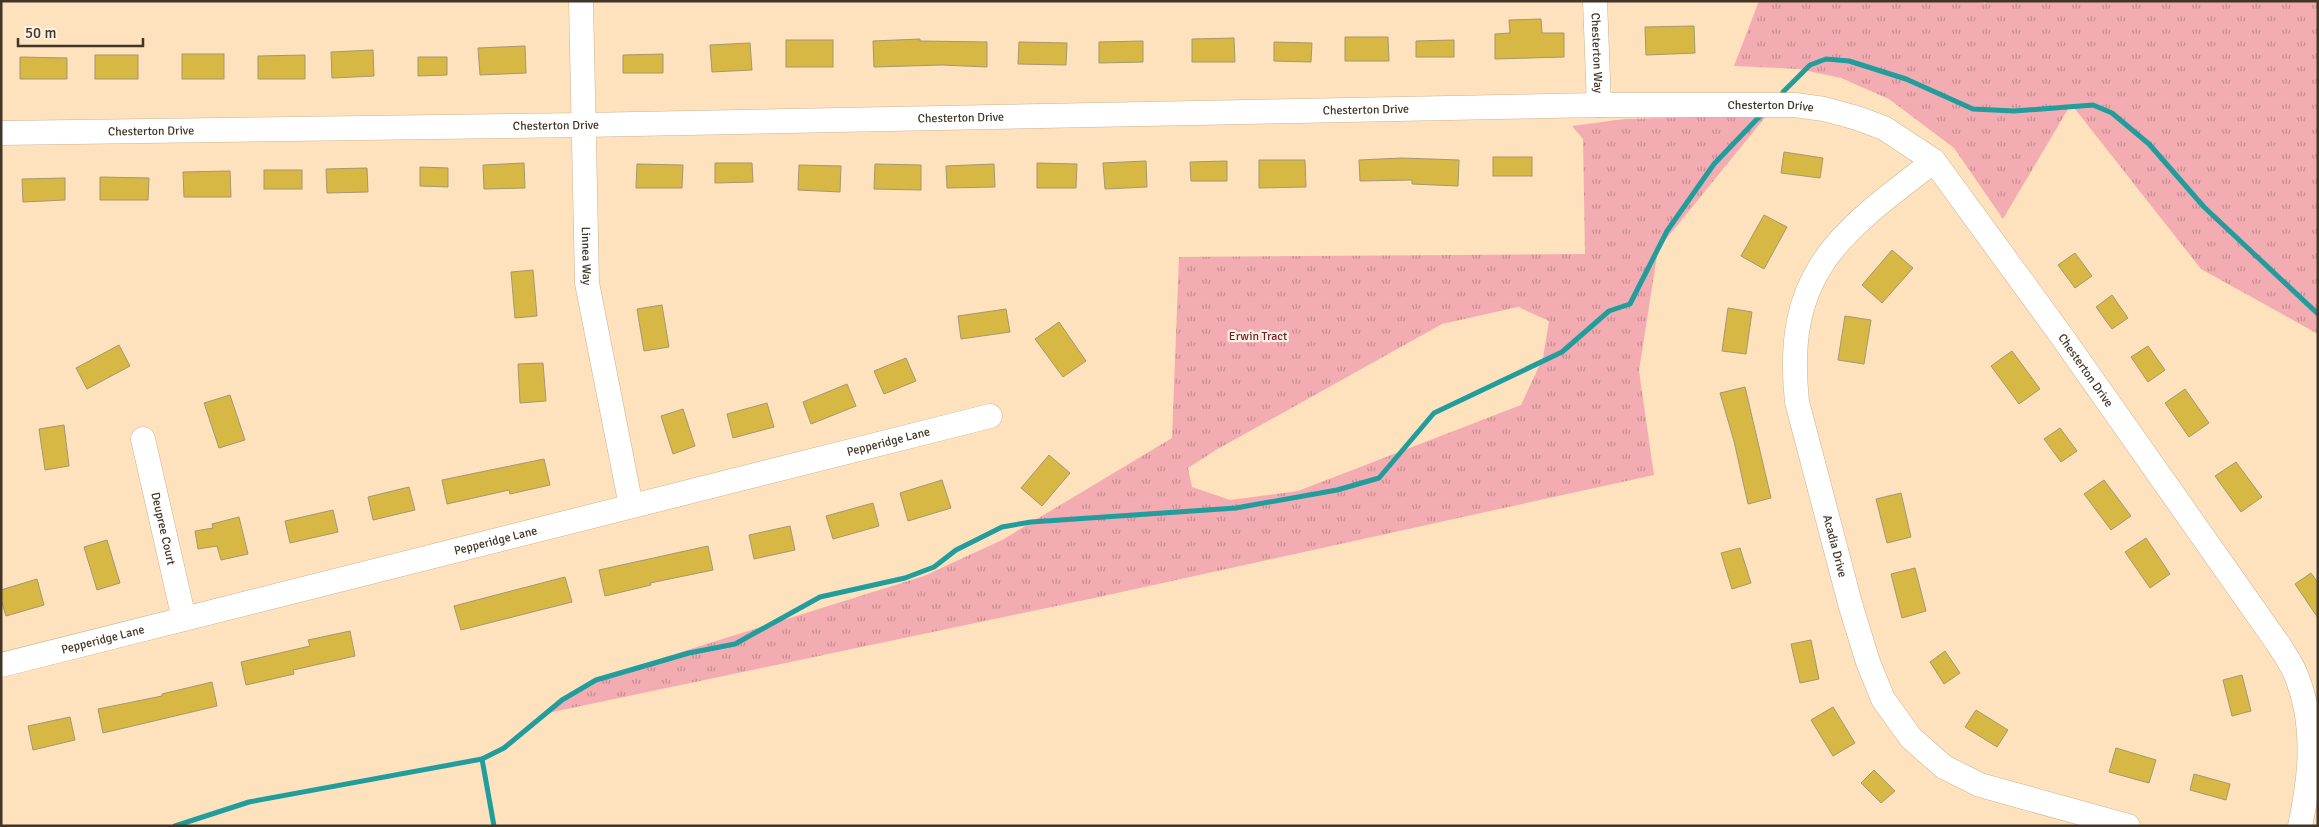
<svg xmlns="http://www.w3.org/2000/svg" width="2319" height="827" viewBox="0 0 2319 827" font-family="Signika,sans-serif">
<style>
.grass{fill:url(#grass-tufts);fill-rule:evenodd}
.lines{fill:none;stroke-linecap:round;stroke-linejoin:round}
.stream{stroke:#209d9c;stroke-width:5}
.building{fill:#d7b844;stroke:#a39870}
.minor-casing{stroke:#ceb28f;stroke-width:25}
.minor{stroke:#fff;stroke-width:24}
.labels{text-anchor:middle;dominant-baseline:central;stroke-width:4.5;stroke-linejoin:round;paint-order:stroke}
.street-label{font-size:12px;fill:#403526;stroke:#fdf2e3}
.park-label{font-size:12px;fill:#721c2e;stroke:#fdf2e3}
</style>
<defs>
<pattern id="grass-tufts" width="24" height="20" patternUnits="userSpaceOnUse" patternTransform="scale(1.25)"><rect width="24" height="20" fill="#f3acb2"/><path d="M3 7l-1-3M5 7V3M7 7l1-3M15 17l-1-3M17 17v-4M19 17l1-3" fill="none" stroke="#c68d91"/></pattern>
</defs>
<rect width="100%" height="100%" fill="#fee1bd"/>
<g class="grass">
<polygon points="1759,1 1981,1 1985,4 1986,1 2318,1 2318,334 2201,269 2071,104 2003,219 1954,148 1889,99 1841,78 1799,69 1734,66"/>
<path d="M1767 115 1658 249 1639 371 1654 475 1099 597 543 714 611 674 924 576 1002 540 1172 438 1179 257 1585 254 1583 139 1572 126 1625 119ZM1518 307 1549 321 1543 358 1521 405 1298 491 1230 500 1192 487 1188 468 1216 450 1442 324Z"/>
</g>
<g class="lines">
<g class="stream">
<polyline points="1783,92 1810,65 1826,59 1849,61 1906,79 1973,109 2014,111 2093,105 2112,113 2149,144 2204,207 2318,314"/>
<polyline points="482,759 494,826"/>
<polyline points="175,826 249,802 482,759 504,748 562,700 596,680 689,653 735,644 820,597 905,578 934,567 956,550 1002,527 1031,522 1236,508 1337,490 1379,478 1434,413 1562,352 1609,311 1630,304 1667,231 1714,164 1760,116"/>
</g>
</g>
<g class="building">
<polygon points="1541,19 1542,33 1564,33 1564,57 1495,59 1495,34 1510,33 1509,20"/>
<polygon points="1694,26 1695,53 1646,55 1645,27"/>
<polygon points="1345,37 1388,37 1389,61 1345,61"/>
<polygon points="1234,38 1235,62 1192,62 1192,39"/>
<polygon points="920,39 920,41 987,42 987,67 942,65 874,67 873,41"/>
<rect x="786" y="40" width="47" height="27"/>
<polygon points="1454,40 1454,57 1416,57 1416,41"/>
<polygon points="1143,41 1143,62 1099,63 1099,42"/>
<polygon points="1019,42 1067,43 1066,65 1018,64"/>
<polygon points="1274,42 1312,43 1311,62 1274,61"/>
<polygon points="750,43 752,70 712,72 710,45"/>
<polygon points="525,46 526,73 480,75 478,48"/>
<polygon points="373,50 374,76 332,78 331,52"/>
<rect x="182" y="54" width="42" height="25"/>
<polygon points="663,54 663,73 623,73 623,55"/>
<rect x="95" y="55" width="43" height="24"/>
<polygon points="305,55 305,79 258,79 258,56"/>
<polygon points="20,57 67,58 67,79 20,79"/>
<polygon points="418,57 447,57 447,75 418,76"/>
<polygon points="1784,152 1823,158 1820,178 1781,173"/>
<rect x="1493" y="157" width="39" height="19"/>
<polygon points="1402,158 1459,160 1458,186 1412,184 1412,180 1360,181 1359,160"/>
<polygon points="1259,160 1305,160 1306,187 1259,188"/>
<polygon points="1146,161 1147,187 1105,189 1103,163"/>
<polygon points="1227,161 1227,181 1191,181 1190,162"/>
<polygon points="524,163 525,188 484,189 483,165"/>
<polygon points="715,163 752,163 753,182 715,183"/>
<polygon points="1037,163 1077,164 1076,188 1037,188"/>
<polygon points="637,164 683,165 682,188 636,188"/>
<polygon points="875,164 921,165 921,190 874,189"/>
<polygon points="994,164 995,187 947,188 946,166"/>
<polygon points="799,165 841,166 840,192 798,190"/>
<polygon points="420,167 448,168 448,187 420,186"/>
<polygon points="367,168 368,192 327,193 326,169"/>
<rect x="264" y="170" width="38" height="19"/>
<polygon points="230,171 231,197 184,197 183,172"/>
<polygon points="100,177 149,178 148,200 100,200"/>
<polygon points="65,178 65,200 23,202 22,179"/>
<polygon points="1764,215 1787,227 1764,269 1741,256"/>
<polygon points="1892,250 1913,268 1882,303 1862,285"/>
<polygon points="2075,253 2092,276 2075,288 2058,265"/>
<polygon points="533,270 537,316 515,318 511,272"/>
<polygon points="2112,295 2128,318 2112,329 2096,307"/>
<polygon points="662,305 669,347 644,351 637,309"/>
<polygon points="1728,308 1752,312 1746,354 1722,351"/>
<polygon points="1006,309 1010,332 961,339 958,316"/>
<polygon points="1845,316 1871,320 1864,364 1838,360"/>
<polygon points="1059,322 1086,361 1063,377 1035,339"/>
<polygon points="119,345 130,366 87,389 76,368"/>
<polygon points="2148,346 2165,370 2148,382 2131,357"/>
<polygon points="2012,351 2040,389 2019,404 1991,366"/>
<polygon points="906,358 916,381 884,394 874,371"/>
<polygon points="543,363 546,401 520,403 518,364"/>
<polygon points="847,384 856,406 811,424 803,402"/>
<polygon points="1745,387 1771,498 1748,504 1734,441 1720,393"/>
<polygon points="2185,389 2209,423 2189,437 2165,403"/>
<polygon points="230,395 245,440 219,448 204,403"/>
<polygon points="767,403 774,427 733,438 727,414"/>
<polygon points="683,409 695,446 673,454 661,416"/>
<polygon points="64,425 69,466 45,470 39,429"/>
<polygon points="2060,428 2077,451 2061,462 2044,439"/>
<polygon points="1049,455 1070,473 1042,506 1021,488"/>
<polygon points="544,459 550,485 510,494 509,490 447,504 442,480"/>
<polygon points="2236,462 2262,497 2241,512 2215,476"/>
<polygon points="942,480 951,508 908,521 900,493"/>
<polygon points="2104,480 2131,516 2111,530 2084,494"/>
<polygon points="409,487 415,510 373,520 368,497"/>
<polygon points="1901,493 1911,537 1887,543 1876,499"/>
<polygon points="873,503 879,526 833,539 826,516"/>
<polygon points="333,510 338,532 290,543 285,521"/>
<polygon points="239,517 248,554 221,560 217,546 198,549 195,531 213,528 212,524"/>
<polygon points="790,526 795,550 754,559 749,535"/>
<polygon points="2146,538 2170,574 2150,588 2125,552"/>
<polygon points="107,540 120,583 97,590 84,547"/>
<polygon points="708,546 713,570 650,583 651,585 605,596 599,570"/>
<polygon points="1740,548 1751,583 1732,589 1721,553"/>
<polygon points="1915,568 1926,611 1902,618 1891,574"/>
<polygon points="2311,573 2318,583 2318,618 2295,584"/>
<polygon points="565,577 572,602 461,630 454,606"/>
<polygon points="37,579 44,605 6,616 1,600 1,590"/>
<polygon points="350,631 355,656 293,670 294,674 246,685 241,662 310,646 308,640"/>
<polygon points="1811,640 1819,679 1800,683 1791,644"/>
<polygon points="1945,651 1960,673 1944,684 1930,662"/>
<polygon points="2242,675 2251,711 2232,716 2223,680"/>
<polygon points="212,682 217,706 103,733 98,709 162,696 162,694"/>
<polygon points="1833,707 1855,743 1833,756 1811,720"/>
<polygon points="1976,710 2008,730 1997,747 1965,727"/>
<polygon points="70,717 75,740 33,750 28,726"/>
<polygon points="2116,748 2156,760 2149,783 2109,772"/>
<polygon points="1874,770 1895,791 1881,803 1861,783"/>
<polygon points="2194,774 2230,784 2226,800 2190,790"/>
</g>
<g class="lines">
<g class="minor-casing">
<g id="minor">
<path id="s1" d="M581 1 587 283 631 506"/>
<path id="s2" d="M1595 1 1599 105"/>
<path id="s3" d="M1 133 584 125 1599 105H1795L1824 109 1857 118 1884 128 1934 161 2063 338 2279 645C2285 655 2292 664 2296 675 2316 723 2311 776 2300 826"/>
<path id="s4" d="M1934 161C1840 233 1783 271 1797 402L1851 607 1868 662 1883 699 1911 738 1944 767 1980 785 2128 826"/>
<path id="s5" d="M143 439 184 619"/>
<path id="s6" d="M1 665 990 416"/>
</g>
</g>
<use href="#minor" class="minor"/>
</g>
<g class="labels">
<g class="street-label">
<text stroke="none"><textPath href="#s2" startOffset="52">Chesterton Way</textPath></text>
<text stroke="none"><textPath href="#s3" startOffset="1770">Chesterton Drive</textPath></text>
<text stroke="none"><textPath href="#s3" startOffset="1365">Chesterton Drive</textPath></text>
<text stroke="none"><textPath href="#s3" startOffset="960">Chesterton Drive</textPath></text>
<text stroke="none"><textPath href="#s3" startOffset="555">Chesterton Drive</textPath></text>
<text stroke="none"><textPath href="#s3" startOffset="150">Chesterton Drive</textPath></text>
<text stroke="none"><textPath href="#s1" startOffset="255">Linnea Way</textPath></text>
<text stroke="none"><textPath href="#s3" startOffset="2205">Chesterton Drive</textPath></text>
<text stroke="none"><textPath href="#s6" startOffset="915">Pepperidge Lane</textPath></text>
<text stroke="none"><textPath href="#s5" startOffset="92">Deupree Court</textPath></text>
<text stroke="none"><textPath href="#s6" startOffset="510">Pepperidge Lane</textPath></text>
<text stroke="none"><textPath href="#s4" startOffset="445">Acadia Drive</textPath></text>
<text stroke="none"><textPath href="#s6" startOffset="105">Pepperidge Lane</textPath></text>
</g>
<g class="park-label">
<text x="1258" y="336">Erwin Tract</text>
</g>
</g>
<rect width="2319" height="827" fill="none" stroke="#403526" stroke-width="5"/>
<path d="M18 38v8h125v-8" fill="none" stroke="#403526" stroke-width="2.5"/>
<text x="25" y="38" font-size="15" fill="#403526" stroke="#fdf2e3" stroke-width="4" paint-order="stroke">50 m</text>
</svg>
